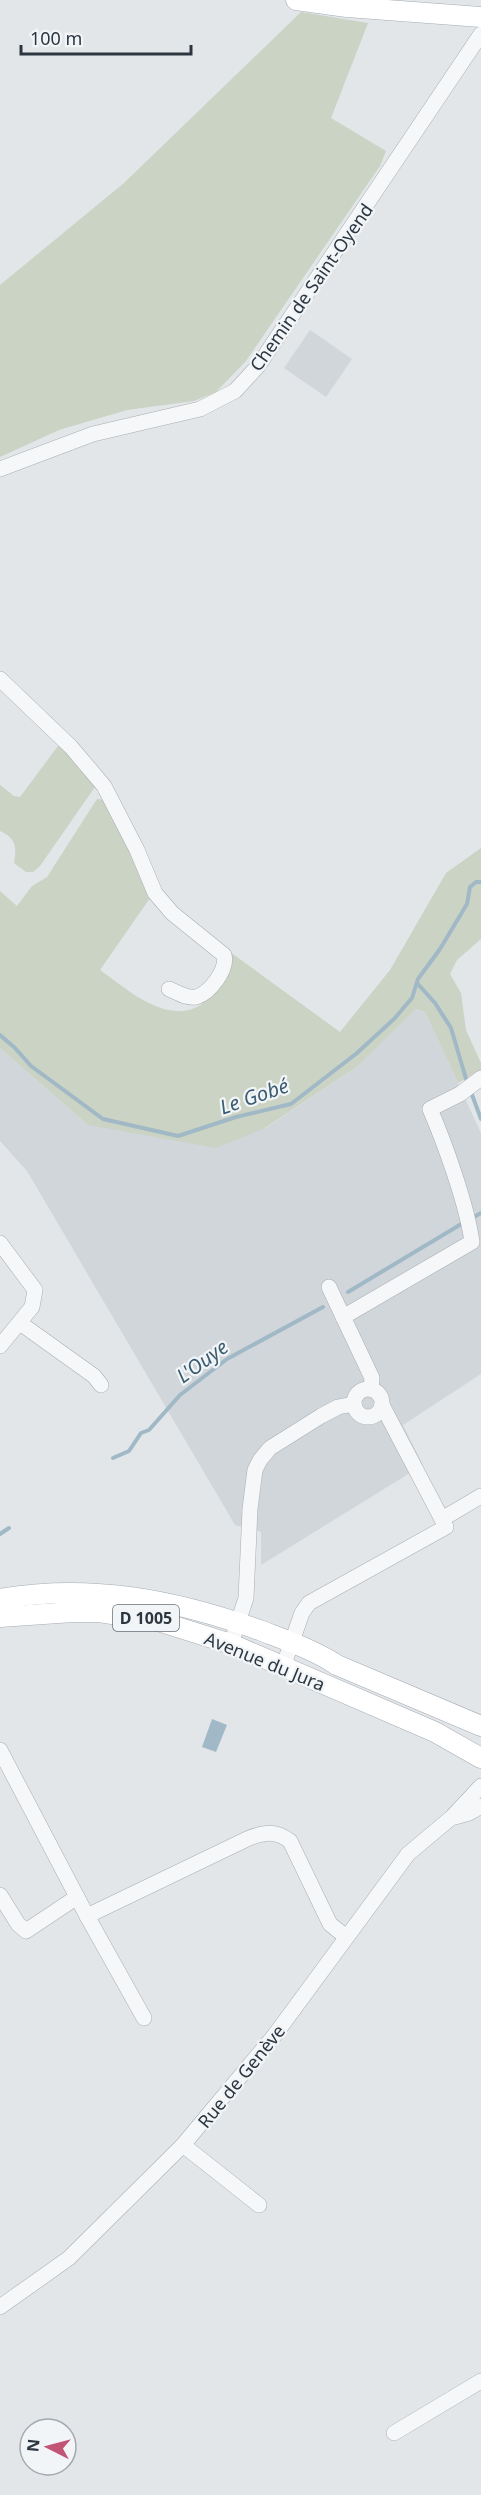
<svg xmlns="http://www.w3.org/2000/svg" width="481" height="2495" font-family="'Noto Sans',sans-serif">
<rect width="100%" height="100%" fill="#e3e6e9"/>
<g fill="#d1d6db">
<path d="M 310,330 L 352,359 L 326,397 L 284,368 Z"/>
<path d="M 416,1009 L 425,1012 L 481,1133 L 481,1374 L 403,1425 L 423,1465 L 261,1565 L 261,1532 L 235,1525 L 27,1171 L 0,1141 L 0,1048 L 88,1125 L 266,1128 L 358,1066 Z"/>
</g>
<g fill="#cad3c4">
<path d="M 301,12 L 368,23 L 331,118 L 386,151 L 380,166 L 246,361 L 216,392 L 194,401 L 127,410 L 59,430 L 0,457 L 0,285 L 124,183 Z"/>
<path d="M 61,742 L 97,784 L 40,866 L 33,872 L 26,872 L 14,863 C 17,847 16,838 0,831 L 0,785 L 14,796 L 20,797 Z"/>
<path d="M 97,799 L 107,800 L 150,898 L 100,970 C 127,989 168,1027 202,1004 L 226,949 L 340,1032 L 390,970 L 446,873 L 481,848 L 481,939 L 457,960 L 450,974 L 461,993 L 466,1030 L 481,1063 L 481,1070 L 458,1083 L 425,1012 L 416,1009 L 358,1066 L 265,1128 L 216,1148 L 88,1125 L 0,1048 L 0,891 L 17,906 L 32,886 L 47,877 Z"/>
</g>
<path fill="#a1b9c6" d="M 212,1719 L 227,1725 L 216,1752 L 202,1747 Z"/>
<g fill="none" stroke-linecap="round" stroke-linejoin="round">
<g stroke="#a1b9c6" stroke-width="4">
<path d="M 417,983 L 435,1003 L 451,1028 L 467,1082"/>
<path d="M 0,1035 L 15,1048 L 31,1066 L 103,1119 L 178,1136 L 236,1117 L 291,1104 L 357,1053 L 394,1019 L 412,998 L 418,979 L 440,949 L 467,904 L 470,887 L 476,882 L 481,882"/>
<path d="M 471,1092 L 481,1119"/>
<path d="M 472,1218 L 481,1213"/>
<path d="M 348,1292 L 463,1223"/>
<path d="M 113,1458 L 129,1451 L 141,1433 L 149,1430 L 180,1395 L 227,1359 L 323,1307"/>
<path d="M 0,1534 L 9,1528"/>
</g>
<defs>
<g id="minor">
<path d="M 0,469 L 93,434 L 200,409 L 235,391 L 258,366 L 481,34"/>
<path d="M 0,679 L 71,747 L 104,786 L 137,850 L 155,893 L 172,913 L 224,955 C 228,969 210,993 196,997 C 187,999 177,992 169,989"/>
<path d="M 0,1243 L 35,1290 L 32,1307 L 0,1346"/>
<path d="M 329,1287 L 372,1378 L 371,1389"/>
<path d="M 343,1317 L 472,1242 C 467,1205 445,1144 430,1109 L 460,1094 L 481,1078"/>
<path d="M 20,1323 L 94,1376 L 101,1385"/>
<circle cx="368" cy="1403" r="14"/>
<path d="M 442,1519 L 481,1496"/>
<path d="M 231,1644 L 246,1598 L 250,1509 L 255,1470 L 260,1460 L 270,1448 L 321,1416 L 338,1407 L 354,1404"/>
<path d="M 283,1667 L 302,1613 L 309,1603 L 446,1527 L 382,1405"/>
<path d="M 0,1750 L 87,1916 L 144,2018"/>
<path d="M 455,1817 L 469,1813 L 481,1806"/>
<path d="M 0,1895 L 18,1924 L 26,1931 L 77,1897"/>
<path d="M 87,1916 L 247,1839 C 264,1832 275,1830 290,1841 L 330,1924 L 346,1937"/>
<path d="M 183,2145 L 259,2205"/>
<path d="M 0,2307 L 69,2258 L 183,2145 L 274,2036 L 408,1854 L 452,1817 L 481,1786"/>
<path d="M 394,2433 L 481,2381"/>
</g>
<g id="major">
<path d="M 296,0 L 347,7 L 481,17"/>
<path d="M 0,1599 C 90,1583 177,1600 262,1631 C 288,1641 314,1650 337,1665 L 481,1726"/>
<path d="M 0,1617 L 73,1612 L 99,1612 L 158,1621 L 231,1644 L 435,1732 L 481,1758"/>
</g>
</defs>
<use href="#minor" stroke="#a8aeb3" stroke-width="16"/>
<use href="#major" stroke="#a3acb4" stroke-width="21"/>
<use href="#minor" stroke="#f5f7f8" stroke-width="15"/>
<use href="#major" stroke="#fff" stroke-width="20"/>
</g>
<g text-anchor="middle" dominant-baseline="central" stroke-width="4.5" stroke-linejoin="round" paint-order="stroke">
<rect fill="#f2f5f7" stroke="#676f77" stroke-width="1.5" x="113" y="1605" width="66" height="26" rx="4.5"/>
<g font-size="16" font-weight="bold" fill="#2c3640">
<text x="146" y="1618">D 1005</text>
</g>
<g font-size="18" fill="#2c3640" stroke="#f2f5f7">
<text transform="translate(311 287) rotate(-55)">Chemin de Saint-Oyend</text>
<text transform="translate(265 1661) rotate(22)">Avenue du Jura</text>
<text transform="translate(241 2076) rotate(-51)">Rue de Genève</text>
</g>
<g font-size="20" font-style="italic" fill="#3a5b70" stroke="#f2f5f7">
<text transform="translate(254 1096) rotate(-19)">Le Gobé</text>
<text transform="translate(202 1361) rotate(-36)">L'Ouye</text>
</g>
</g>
<g transform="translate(48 2447) rotate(276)"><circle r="28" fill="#f2f5f7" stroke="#a3a9ae" stroke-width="1.5"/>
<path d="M0-4.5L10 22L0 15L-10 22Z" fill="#c25476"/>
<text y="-9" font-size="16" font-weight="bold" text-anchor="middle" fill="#2c3640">N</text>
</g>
<path d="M21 45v9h170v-9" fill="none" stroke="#2c3640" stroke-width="3"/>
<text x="30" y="45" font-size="18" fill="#2c3640" stroke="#f2f5f7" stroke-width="4.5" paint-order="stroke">100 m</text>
</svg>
